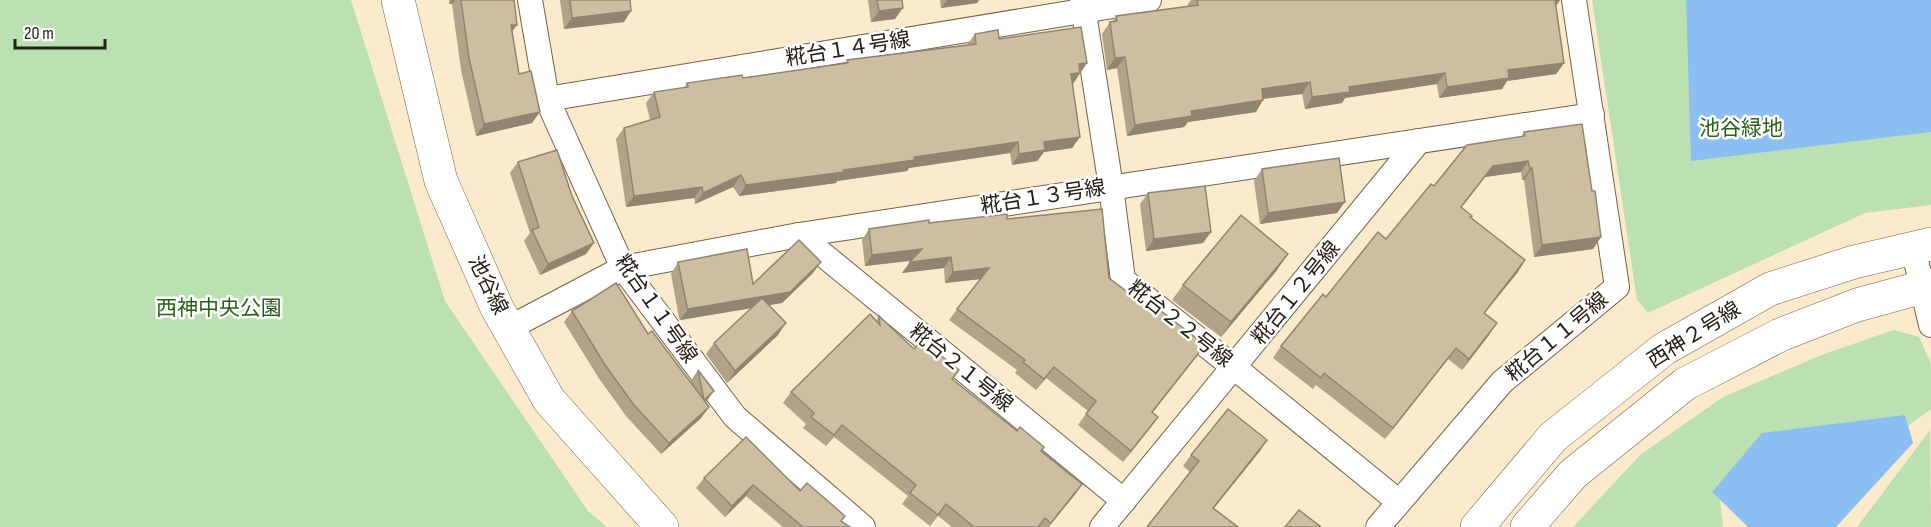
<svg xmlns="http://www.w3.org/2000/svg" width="1931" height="527" font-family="'Sofia Sans Condensed','Noto Sans JP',sans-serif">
<rect width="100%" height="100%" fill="#fbebcc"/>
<g fill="#bbe0b1">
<path d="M 0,0 L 351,0 L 445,301 L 588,511 L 607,527 L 0,527 Z"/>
<path d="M 1592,0 L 1931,0 L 1931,205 L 1865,213 L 1648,313 L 1637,300 Z"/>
<path d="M 1894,330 L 1919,337 L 1931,364 L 1931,409 L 1908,426 L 1905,415 L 1712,492 L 1720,500 L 1723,527 L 1573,527 L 1640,455 L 1723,397 L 1824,354 Z"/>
<path d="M 1930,430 L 1931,527 L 1857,527 Z"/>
</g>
<g fill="#8cbff1">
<path d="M 1686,0 L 1931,0 L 1931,132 L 1691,161 Z"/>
<path d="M 1905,415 L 1913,443 L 1836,527 L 1748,527 L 1712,492 L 1762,433 Z"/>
</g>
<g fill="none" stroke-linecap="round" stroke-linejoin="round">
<defs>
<g id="street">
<path d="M 530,0 L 547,99 L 623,268 L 735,417 L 863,527"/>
<path d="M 1082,0 L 1111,187 L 1123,280 L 1235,368 L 1399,502"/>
<path d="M 547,99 L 1149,0"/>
<path d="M 799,235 L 1124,501"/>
<path d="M 1913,248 L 1931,325"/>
<path d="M 509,328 L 623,268 L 799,235 L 1592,115"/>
<path d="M 1102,527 L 1419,141"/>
<path d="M 1378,527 L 1502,382 L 1617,287 L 1574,0"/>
</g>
<g id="secondary">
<path d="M 398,0 L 441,181 L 497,308 L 549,400 L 662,527"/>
<path d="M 1477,527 L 1553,437 L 1664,349 L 1770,289 L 1854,262 L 1931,244"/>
<path d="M 1527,527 L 1573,474 L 1685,384 L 1780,335 L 1857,305 L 1931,285"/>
</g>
</defs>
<use href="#street" stroke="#726349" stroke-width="26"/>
<use href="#secondary" stroke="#726349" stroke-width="34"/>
<use href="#street" stroke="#fff" stroke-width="24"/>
<use href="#secondary" stroke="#fff" stroke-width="33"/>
</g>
<g fill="#b1a38a">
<path d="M 449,0 L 514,0 L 512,32 L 519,74 L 532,123 L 476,136 L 461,70 L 452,4 L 449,4 Z"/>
<path d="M 560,0 L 630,0 L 624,22 L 564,29 Z"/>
<path d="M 868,0 L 902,0 L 895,19 L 871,22 Z"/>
<path d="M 940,0 L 979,0 L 977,3 L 941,8 Z"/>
<path d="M 1191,0 L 1560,0 L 1556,6 L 1564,63 L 1556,74 L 1507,81 L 1502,89 L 1439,98 L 1437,84 L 1345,98 L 1342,103 L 1305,109 L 1302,94 L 1263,99 L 1256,112 L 1188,122 L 1184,127 L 1127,136 L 1117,68 L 1107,70 L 1102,34 L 1110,22 L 1112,22 L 1116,16 L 1188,6 L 1188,4 Z"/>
<path d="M 975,34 L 999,39 L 1087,63 L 1072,84 L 1080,137 L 1072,148 L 1044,152 L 1037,161 L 1012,165 L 1010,153 L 909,168 L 907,171 L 837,181 L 836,183 L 739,196 L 733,187 L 695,204 L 694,198 L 626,207 L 616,139 L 624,128 L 650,120 L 646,103 L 654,92 L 684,88 L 687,83 L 743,78 L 846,63 L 847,60 L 967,45 Z"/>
<path d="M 1524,132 L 1592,191 L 1601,237 L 1593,249 L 1534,257 L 1524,180 L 1522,180 L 1521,172 L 1485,177 L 1461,207 L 1518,272 L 1484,313 L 1489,335 L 1462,370 L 1448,359 L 1385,439 L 1316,385 L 1313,389 L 1273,358 L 1281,346 L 1326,297 L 1386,239 L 1434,186 L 1521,137 Z"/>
<path d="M 518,162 L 586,254 L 540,275 L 524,241 L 530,233 L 510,173 Z"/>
<path d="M 1262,169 L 1337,213 L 1260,224 L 1254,181 Z"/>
<path d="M 1148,193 L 1203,243 L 1146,251 L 1140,204 Z"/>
<path d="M 1007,219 L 1109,278 L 1197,356 L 1152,413 L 1150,428 L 1123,462 L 1078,425 L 1088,411 L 1046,378 L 1036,390 L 1015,373 L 1017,370 L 949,320 L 980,279 L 945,283 L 944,268 L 902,273 L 911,261 L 865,266 L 862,240 L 869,229 L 929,223 Z"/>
<path d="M 678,262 L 753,284 L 813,273 L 782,303 L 769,305 L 778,335 L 727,383 L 706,354 L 714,343 L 752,308 L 680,320 L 679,318 L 671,274 Z"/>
<path d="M 1277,270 L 1221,337 L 1172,300 L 1183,285 Z"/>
<path d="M 572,311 L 648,334 L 690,382 L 698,370 L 706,402 L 709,407 L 701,418 L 661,454 L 626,416 L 598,377 L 564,322 Z"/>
<path d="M 879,316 L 914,349 L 959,370 L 952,379 L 1082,484 L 1049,527 L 952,527 L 938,516 L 930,526 L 902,504 L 908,496 L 834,437 L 826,446 L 803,428 L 806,424 L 783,403 L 791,392 L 876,321 Z"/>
<path d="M 1260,451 L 1214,508 L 1147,527 L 1190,472 L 1183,466 L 1191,455 Z"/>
<path d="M 704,478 L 800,491 L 850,527 L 783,527 L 746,496 L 725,517 L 696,488 Z"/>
</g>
<g fill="#908571">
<path d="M 452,0 L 455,0 L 452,4 L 449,4 Z"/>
<path d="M 947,0 L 979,0 L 977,3 L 941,8 Z"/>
<path d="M 1553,0 L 1560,0 L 1555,7 Z"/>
<path d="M 903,8 L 895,19 L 871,22 L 879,11 Z"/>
<path d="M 631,11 L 624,22 L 564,29 L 572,18 Z"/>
<path d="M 511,25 L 517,25 L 509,36 Z"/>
<path d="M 1125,57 L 1117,68 L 1107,70 L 1115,58 Z"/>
<path d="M 1087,63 L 1073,84 L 1063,85 L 1079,64 Z"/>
<path d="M 1564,63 L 1556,74 L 1507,81 L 1502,89 L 1439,98 L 1447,87 L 1508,70 Z"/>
<path d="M 1445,73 L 1437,84 L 1345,98 L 1342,103 L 1305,109 L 1312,97 L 1349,87 Z"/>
<path d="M 1310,82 L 1302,94 L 1254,100 L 1262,89 Z"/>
<path d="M 1263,100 L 1256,112 L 1188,122 L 1184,127 L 1127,136 L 1135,125 L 1191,111 Z"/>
<path d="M 540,112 L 532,123 L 476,136 L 484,124 Z"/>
<path d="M 1080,137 L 1072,148 L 1044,152 L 1037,161 L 1012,165 L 1019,154 L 1044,142 Z"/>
<path d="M 1018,142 L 1010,153 L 909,168 L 907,171 L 837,181 L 836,183 L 739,196 L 746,185 L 843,170 L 914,157 Z"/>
<path d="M 1528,161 L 1521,172 L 1485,177 L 1453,218 L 1493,166 Z"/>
<path d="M 1532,168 L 1524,180 L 1522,180 L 1530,169 Z"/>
<path d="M 741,175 L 733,187 L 695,204 L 703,193 Z"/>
<path d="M 702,187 L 694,198 L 626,207 L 634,196 Z"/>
<path d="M 1345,202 L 1337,213 L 1260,224 L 1268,213 Z"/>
<path d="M 1211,232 L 1203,243 L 1146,251 L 1154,239 Z"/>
<path d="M 1601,237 L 1593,249 L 1534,257 L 1542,245 Z"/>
<path d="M 594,243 L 586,254 L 540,275 L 548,264 Z"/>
<path d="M 922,249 L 914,260 L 865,266 L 872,255 Z"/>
<path d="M 1288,254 L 1277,270 L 1221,337 L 1231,322 Z"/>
<path d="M 951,257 L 944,268 L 902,273 L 910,262 Z"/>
<path d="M 1525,260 L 1518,272 L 1476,324 L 1484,313 Z"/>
<path d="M 821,262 L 813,273 L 782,303 L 680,320 L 688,309 Z"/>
<path d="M 989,268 L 981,279 L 945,283 L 953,272 Z"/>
<path d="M 786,323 L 778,335 L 727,383 L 735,371 Z"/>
<path d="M 1497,323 L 1489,335 L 1462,370 L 1469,359 Z"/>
<path d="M 1205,345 L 1197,356 L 1144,423 L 1152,412 Z"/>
<path d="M 1456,348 L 1448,359 L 1385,439 L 1393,428 Z"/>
<path d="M 1054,367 L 1046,378 L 1036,390 L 1044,379 Z"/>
<path d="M 714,391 L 706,402 L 704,400 Z"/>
<path d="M 709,407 L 701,418 L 661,454 L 669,443 Z"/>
<path d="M 1158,417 L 1150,428 L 1123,462 L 1131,451 Z"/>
<path d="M 1267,440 L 1260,451 L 1205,519 L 1213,508 Z"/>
<path d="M 1082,484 L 1074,496 L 1048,527 Z"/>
<path d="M 753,485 L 746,496 L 725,517 L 732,506 Z"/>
</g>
<g fill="#cebea1" stroke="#908571" stroke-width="1.5">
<path d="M 461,0 L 514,0 L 517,25 L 511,25 L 519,74 L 531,71 L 540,112 L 484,124 L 469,58 Z"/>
<path d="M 570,0 L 630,0 L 631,11 L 572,18 Z"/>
<path d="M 877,0 L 902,0 L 903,8 L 879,11 Z"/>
<path d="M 1197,0 L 1555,0 L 1564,63 L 1508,70 L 1509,78 L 1447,87 L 1445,73 L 1349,87 L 1350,92 L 1312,97 L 1310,82 L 1262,89 L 1263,100 L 1191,111 L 1192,116 L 1135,125 L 1125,57 L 1115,58 L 1110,22 L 1117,21 L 1116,16 L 1198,5 Z"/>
<path d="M 1081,27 L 1087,63 L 1079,64 L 1080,73 L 1071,74 L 1080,137 L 1044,142 L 1045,150 L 1019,154 L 1018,142 L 914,157 L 915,160 L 843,170 L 844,172 L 746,185 L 741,175 L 703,193 L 702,187 L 634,196 L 624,128 L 660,117 L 654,92 L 688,87 L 687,83 L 742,75 L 743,78 L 848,63 L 847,60 L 976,44 L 975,34 L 998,30 L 999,39 Z"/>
<path d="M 1582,124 L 1592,191 L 1595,191 L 1601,237 L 1542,245 L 1532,168 L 1530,169 L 1528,161 L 1493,166 L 1461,207 L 1472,216 L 1470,217 L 1525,260 L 1484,313 L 1497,323 L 1469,359 L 1456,348 L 1393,428 L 1324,373 L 1321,378 L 1281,346 L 1323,294 L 1326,297 L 1378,232 L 1386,239 L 1431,184 L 1434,186 L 1467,145 L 1525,136 L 1524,132 Z"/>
<path d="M 557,150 L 572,196 L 594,243 L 548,264 L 532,230 L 539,227 L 518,162 Z"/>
<path d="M 1339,158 L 1345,202 L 1268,213 L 1262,169 Z"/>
<path d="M 1205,186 L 1211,232 L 1154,239 L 1148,193 Z"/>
<path d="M 1102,209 L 1109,278 L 1158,315 L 1161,311 L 1205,345 L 1152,412 L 1158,417 L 1131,451 L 1086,414 L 1096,401 L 1054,367 L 1044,379 L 1023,362 L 1025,360 L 957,309 L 989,268 L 953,272 L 951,257 L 910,262 L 922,249 L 872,255 L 869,229 L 929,220 L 929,223 L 1007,214 L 1007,219 Z"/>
<path d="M 1241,215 L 1288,254 L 1231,322 L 1183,285 Z"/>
<path d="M 799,240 L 821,262 L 790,292 L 688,309 L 687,307 L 678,262 L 747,249 L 753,284 Z"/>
<path d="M 616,283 L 648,334 L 652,331 L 704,400 L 698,370 L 714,391 L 704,400 L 709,407 L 669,443 L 634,405 L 605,365 L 572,311 Z"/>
<path d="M 762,298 L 786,323 L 735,371 L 714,343 Z"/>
<path d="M 870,314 L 880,325 L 879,316 L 914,349 L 921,340 L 959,370 L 952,379 L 1017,431 L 1020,427 L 1044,447 L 1041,451 L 1082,484 L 1051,523 L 1045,518 L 1038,527 L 974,527 L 946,504 L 938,515 L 910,493 L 916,485 L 842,425 L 834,435 L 811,417 L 814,413 L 791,392 Z"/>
<path d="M 1228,409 L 1267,440 L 1213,508 L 1238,527 L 1147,527 L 1199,461 L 1191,455 Z"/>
<path d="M 746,437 L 800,491 L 807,483 L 845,516 L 841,521 L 850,527 L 803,527 L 753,485 L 732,506 L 704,478 Z"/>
<path d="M 1299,510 L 1321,527 L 1285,527 Z"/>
</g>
<g text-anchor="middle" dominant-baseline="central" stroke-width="5" stroke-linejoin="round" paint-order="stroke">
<g font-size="21" fill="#262015" stroke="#fff">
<text transform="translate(848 49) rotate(-9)">糀台１４号線</text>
<text transform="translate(1043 197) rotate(-9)">糀台１３号線</text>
<text transform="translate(488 285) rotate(64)">池谷線</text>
<text transform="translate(1296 293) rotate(-51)">糀台１２号線</text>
<text transform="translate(656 309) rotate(55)">糀台１１号線</text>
<text transform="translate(1180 324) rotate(38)">糀台２２号線</text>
<text transform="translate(1694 335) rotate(-32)">西神２号線</text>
<text transform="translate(1557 337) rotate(-40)">糀台１１号線</text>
<text transform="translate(961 368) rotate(39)">糀台２１号線</text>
</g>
<g font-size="21" fill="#2a6118" stroke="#fff">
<text x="1741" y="128">池谷緑地</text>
<text x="219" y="308">西神中央公園</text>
</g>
</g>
<path d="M15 39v9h90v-9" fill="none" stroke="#262015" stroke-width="3"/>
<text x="24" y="39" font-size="18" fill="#262015" stroke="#ffffff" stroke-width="4.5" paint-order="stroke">20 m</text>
</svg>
